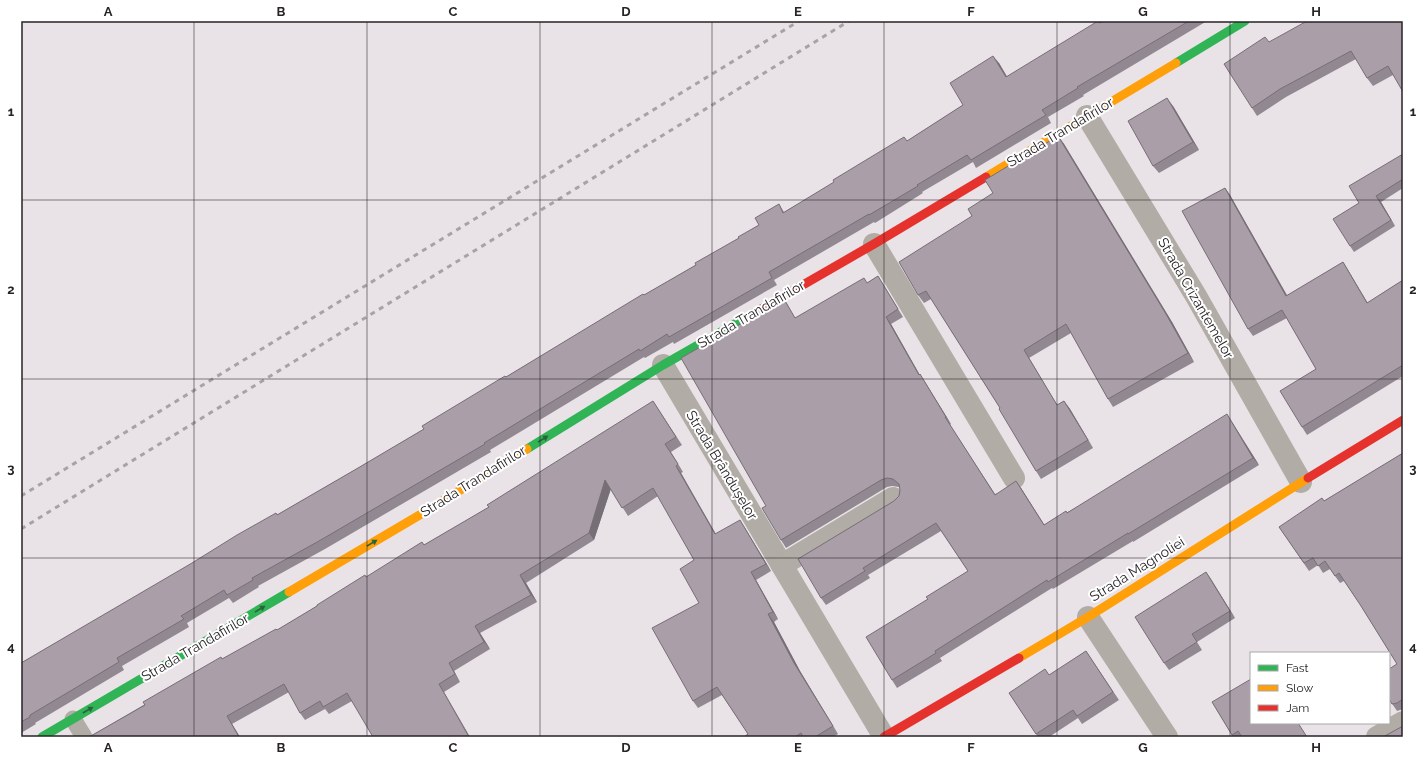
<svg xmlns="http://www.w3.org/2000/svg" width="1424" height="758" font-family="Raleway,sans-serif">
<rect width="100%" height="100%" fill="#e9e3e8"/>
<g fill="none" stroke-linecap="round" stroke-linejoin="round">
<path stroke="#b1aca5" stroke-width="17" d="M 73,719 L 84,737"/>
<g stroke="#b1aca5" stroke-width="22">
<path d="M 1087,116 L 1196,296 L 1301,482"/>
<path d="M 874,244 L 1014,478"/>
<path d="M 663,365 L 884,737"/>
<path d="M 782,565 L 893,498"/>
<path d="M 1088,617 L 1167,737"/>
<path d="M 1377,737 L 1403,722"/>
</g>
<g stroke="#30b455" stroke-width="9">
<path d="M 1176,63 L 1245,21"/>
<path d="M 527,449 L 663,365 L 756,312"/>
<path d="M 42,737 L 289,592"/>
</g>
<g stroke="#ff9f0a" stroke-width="9">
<path d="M 986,177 L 1176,63"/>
<path d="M 289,592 L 428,510 L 527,449"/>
<path d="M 1019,658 L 1088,617 L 1308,478"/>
</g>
<g stroke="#e5322d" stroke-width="9">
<path d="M 756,312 L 874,244 L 986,177"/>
<path d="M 1308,478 L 1403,420"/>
<path d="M 884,737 L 1019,658"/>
</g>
<g stroke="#a8a3a3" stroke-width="3" stroke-dasharray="5 5" stroke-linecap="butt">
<path d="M 21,496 L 799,21"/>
<path d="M 21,529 L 849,21"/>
</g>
</g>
<g fill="#928891">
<path d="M 1104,21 L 1207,21 L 1083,95 L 1084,96 L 1048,117 L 1051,123 L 976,168 L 973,162 L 922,192 L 923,193 L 875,223 L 874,222 L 774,280 L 777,285 L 674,344 L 673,342 L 645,358 L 644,357 L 490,450 L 491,452 L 325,549 L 258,586 L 259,587 L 233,603 L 229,598 L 187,623 L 189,627 L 122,666 L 124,670 L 35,723 L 36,724 L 21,733 L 21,663 L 358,468 L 424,429 L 506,377 L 644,295 L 696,265 L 739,238 L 759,225 L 779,204 L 784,212 L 907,141 L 963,105 L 999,63 L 1007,77 Z"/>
<path d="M 1403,21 L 1393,75 L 1373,86 L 1367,78 L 1356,59 L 1286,97 L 1257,116 L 1252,108 L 1269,42 Z"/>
<path d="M 1173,106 L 1199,150 L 1159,173 L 1153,166 Z"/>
<path d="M 1058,136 L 1064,144 L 1172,322 L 1194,362 L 1113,407 L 1108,399 L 1071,333 L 1029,358 L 1057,405 L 1064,401 L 1070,409 L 1093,448 L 1041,479 L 1036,471 L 1000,408 L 931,299 L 924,303 L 918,295 L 993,193 Z"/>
<path d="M 1403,154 L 1403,188 L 1381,202 L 1395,226 L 1354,252 L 1350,246 L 1359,203 Z"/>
<path d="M 1225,188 L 1230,195 L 1287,296 L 1343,262 L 1348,270 L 1367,303 L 1403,280 L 1403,376 L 1307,435 L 1302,427 L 1316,369 L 1287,318 L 1253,336 L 1248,329 Z"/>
<path d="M 878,276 L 883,284 L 903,317 L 891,324 L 920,375 L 925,382 L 951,424 L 950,425 L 995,494 L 1021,488 L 1044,525 L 1232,422 L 1259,465 L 1133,542 L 1133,541 L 1053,589 L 1052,588 L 940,658 L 942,661 L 897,688 L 892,680 L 928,599 L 968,571 L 941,531 L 868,575 L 870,578 L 826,605 L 821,598 L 894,501 L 899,496 L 900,490 L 900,488 L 899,487 L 892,486 L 887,487 L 786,548 L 781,540 L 766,506 L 784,299 L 795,318 L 867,283 Z"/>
<path d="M 653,401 L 682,445 L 671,452 L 683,472 L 681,473 L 716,534 L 745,528 L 771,571 L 756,580 L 778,619 L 774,622 L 800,671 L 838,734 L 833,737 L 744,737 L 748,734 L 722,695 L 698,708 L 693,701 L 699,603 L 694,560 L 658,496 L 628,516 L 611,489 L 594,540 L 526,583 L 537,602 L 480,633 L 490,649 L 454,671 L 460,682 L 444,692 L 352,701 L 329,714 L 325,709 L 305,720 L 300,713 L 289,692 L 232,724 L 240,737 L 89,737 L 222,659 L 277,630 L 366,577 L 424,545 L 489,507 Z"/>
<path d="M 1403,453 L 1403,709 L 1397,711 L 1389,699 L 1397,664 L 1361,606 L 1344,581 L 1340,583 L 1330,569 L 1323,573 L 1318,565 L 1309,571 L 1279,527 L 1324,501 Z"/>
<path d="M 1206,572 L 1235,618 L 1197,642 L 1202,650 L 1169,670 L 1164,663 Z"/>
<path d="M 1086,651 L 1119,700 L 1082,724 L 1078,718 L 1049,737 L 1038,737 L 1009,693 L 1050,675 Z"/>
<path d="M 1212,702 L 1308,737 L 1233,737 Z"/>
</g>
<g fill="#776f76">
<path d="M 993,56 L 999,63 L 1012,85 L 1006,77 Z"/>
<path d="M 1167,98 L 1173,106 L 1199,150 L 1193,142 Z"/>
<path d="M 1058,136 L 1064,144 L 1172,322 L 1194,362 L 1188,353 Z"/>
<path d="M 1225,188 L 1230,195 L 1292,304 L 1286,296 Z"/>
<path d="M 1376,196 L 1381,202 L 1395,226 L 1391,220 Z"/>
<path d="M 1343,262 L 1348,270 L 1372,310 L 1367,303 Z"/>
<path d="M 886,317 L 891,324 L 924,383 L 919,375 Z"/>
<path d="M 1024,350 L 1029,358 L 1062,413 L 1057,405 Z"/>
<path d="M 920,374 L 925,382 L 951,424 L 946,417 Z"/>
<path d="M 1064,401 L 1070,409 L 1093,448 L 1088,440 Z"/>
<path d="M 1227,414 L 1232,422 L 1259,465 L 1253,458 Z"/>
<path d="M 676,466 L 681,473 L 720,542 L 715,534 Z"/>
<path d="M 605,480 L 611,488 L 594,540 L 589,533 Z"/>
<path d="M 1016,481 L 1021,488 L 1049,532 L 1044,525 Z"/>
<path d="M 740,520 L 745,528 L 771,571 L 766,564 Z"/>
<path d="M 751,572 L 756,580 L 778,619 L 773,612 Z"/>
<path d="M 1206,572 L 1211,579 L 1235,618 L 1230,611 Z"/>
<path d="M 520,575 L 526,583 L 537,602 L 531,595 Z"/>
<path d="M 768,614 L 774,622 L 800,671 L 838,734 L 794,663 Z"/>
<path d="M 475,626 L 480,633 L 490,649 L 484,642 Z"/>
<path d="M 449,663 L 454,671 L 460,682 L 455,674 Z"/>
<path d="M 439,684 L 444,692 L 470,737 L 469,737 Z"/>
<path d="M 227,716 L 232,724 L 240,737 L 239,737 Z"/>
</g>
<g fill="#aa9ea9" stroke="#776f76">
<path d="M 1098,21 L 1099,23 L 1104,21 L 1189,21 L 1077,87 L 1078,88 L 1042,110 L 1046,115 L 971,160 L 967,155 L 917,185 L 918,186 L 869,215 L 869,214 L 769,272 L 772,278 L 669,337 L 667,334 L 640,351 L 639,349 L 484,443 L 485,444 L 319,541 L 252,578 L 253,580 L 227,595 L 224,590 L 181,616 L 184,619 L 117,658 L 119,662 L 30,715 L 30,717 L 21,722 L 21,663 L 192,563 L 237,535 L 276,513 L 277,515 L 358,468 L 424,429 L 422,426 L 505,376 L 506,377 L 643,294 L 644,295 L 696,265 L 695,263 L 739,238 L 738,237 L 759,225 L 755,218 L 779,204 L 783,213 L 834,182 L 833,180 L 904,137 L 907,141 L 963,105 L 950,83 L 993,56 L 1006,77 Z"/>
<path d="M 1307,21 L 1403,21 L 1403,92 L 1388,66 L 1367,78 L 1351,51 L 1280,89 L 1252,108 L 1224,64 L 1265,37 L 1269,42 Z"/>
<path d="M 1167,98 L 1193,142 L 1153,166 L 1128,121 Z"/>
<path d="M 1058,136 L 1166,314 L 1188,353 L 1108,399 L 1066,324 L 1024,350 L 1057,405 L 1064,401 L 1088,440 L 1036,471 L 999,409 L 1000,408 L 926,291 L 918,295 L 899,262 L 972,216 L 968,209 L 993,193 L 985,180 Z"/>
<path d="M 1403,154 L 1403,179 L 1376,196 L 1391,220 L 1350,246 L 1333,219 L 1359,203 L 1349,186 Z"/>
<path d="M 1225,188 L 1286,296 L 1343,262 L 1367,303 L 1403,280 L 1403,365 L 1302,427 L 1280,391 L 1316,369 L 1282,310 L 1248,329 L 1182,211 Z"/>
<path d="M 878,276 L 898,309 L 886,317 L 919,375 L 920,374 L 946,417 L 945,417 L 995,495 L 1016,481 L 1044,525 L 1066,511 L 1067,513 L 1227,414 L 1253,458 L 1128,534 L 1128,533 L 1048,582 L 1047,580 L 935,651 L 936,653 L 892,680 L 866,637 L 928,599 L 926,597 L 968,571 L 936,523 L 863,568 L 865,571 L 821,598 L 798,559 L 894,501 L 899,496 L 900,490 L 899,484 L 893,479 L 887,478 L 881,480 L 781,540 L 762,508 L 766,506 L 681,358 L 784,299 L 795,318 L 864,278 L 867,283 Z"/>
<path d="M 653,401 L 676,437 L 665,444 L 678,464 L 676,466 L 715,534 L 740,520 L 766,564 L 751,572 L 773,612 L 768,614 L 794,663 L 833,726 L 815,737 L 803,737 L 801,733 L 795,737 L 744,737 L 748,734 L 717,687 L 693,701 L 652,628 L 699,603 L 680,569 L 694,560 L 653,488 L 622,508 L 605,480 L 589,533 L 520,575 L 531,595 L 475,626 L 484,642 L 449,663 L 455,674 L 439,684 L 469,737 L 373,737 L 347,693 L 323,707 L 320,701 L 300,713 L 284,684 L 227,716 L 239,737 L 89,737 L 145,705 L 143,702 L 221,657 L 222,659 L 276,629 L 277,630 L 317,606 L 317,605 L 365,575 L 366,577 L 422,542 L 424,545 L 489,507 L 487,505 Z"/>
<path d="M 1403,453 L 1403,699 L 1397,703 L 1392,704 L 1389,699 L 1389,669 L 1397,664 L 1361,606 L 1339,573 L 1335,576 L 1325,561 L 1318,566 L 1313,558 L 1304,563 L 1279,527 L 1322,498 L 1324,501 Z"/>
<path d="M 1206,572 L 1230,611 L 1192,634 L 1197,642 L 1164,663 L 1135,617 Z"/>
<path d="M 1086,651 L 1113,692 L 1077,716 L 1073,710 L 1036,734 L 1009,693 L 1045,669 L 1049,675 Z"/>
<path d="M 1251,679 L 1251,723 L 1298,723 L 1307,737 L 1242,737 L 1238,731 L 1232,735 L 1212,702 Z"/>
<path d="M 1403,726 L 1403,737 L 1383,737 Z"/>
</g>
<defs><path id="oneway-solid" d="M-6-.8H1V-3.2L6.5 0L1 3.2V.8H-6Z"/></defs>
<g fill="#2b643c">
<use href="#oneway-solid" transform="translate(543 439) rotate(-32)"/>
<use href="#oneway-solid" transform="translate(372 543) rotate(-31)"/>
<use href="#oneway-solid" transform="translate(260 609) rotate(-31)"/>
<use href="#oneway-solid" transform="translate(88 710) rotate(-30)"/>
</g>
<path fill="none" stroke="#272327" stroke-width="1" stroke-opacity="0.55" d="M 194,21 L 194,737M 367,21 L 367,737M 540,21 L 540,737M 712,21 L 712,737M 884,21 L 884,737M 1057,21 L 1057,737M 1230,21 L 1230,737M 21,200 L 1403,200M 21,379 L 1403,379M 21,558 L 1403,558"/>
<g text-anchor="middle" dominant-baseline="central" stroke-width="4" stroke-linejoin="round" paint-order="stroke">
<g font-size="14" fill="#272327" stroke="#fff">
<text transform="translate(1060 132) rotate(-31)">Strada Trandafirilor</text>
<text transform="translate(1196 298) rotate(60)">Strada Crizantemelor</text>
<text transform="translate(751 314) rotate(-30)">Strada Trandafirilor</text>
<text transform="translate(722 465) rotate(59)">Strada Brândușelor</text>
<text transform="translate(473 481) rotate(-32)">Strada Trandafirilor</text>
<text transform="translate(1137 569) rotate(-32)">Strada Magnoliei</text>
<text transform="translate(195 647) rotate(-30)">Strada Trandafirilor</text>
</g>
</g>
<rect width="1424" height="758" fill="none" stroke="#ffffff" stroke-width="44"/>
<rect x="1250" y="652" width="140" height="72" fill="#ffffff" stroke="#a9a7a9"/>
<rect x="1258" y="665" width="20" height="6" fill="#30b455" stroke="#a9a7a9"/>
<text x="1286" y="672" font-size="12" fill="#272327">Fast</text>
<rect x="1258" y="685" width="20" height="6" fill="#ff9f0a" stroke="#a9a7a9"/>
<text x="1286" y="692" font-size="12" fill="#272327">Slow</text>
<rect x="1258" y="705" width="20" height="6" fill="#e5322d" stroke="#a9a7a9"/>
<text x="1286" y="712" font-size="12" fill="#272327">Jam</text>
<rect x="22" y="22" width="1380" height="714" fill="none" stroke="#272327" stroke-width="1.5"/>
<g font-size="13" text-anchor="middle" font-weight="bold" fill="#272327">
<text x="108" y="16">A</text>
<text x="281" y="16">B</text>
<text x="453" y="16">C</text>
<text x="626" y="16">D</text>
<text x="798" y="16">E</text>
<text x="971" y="16">F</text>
<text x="1143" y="16">G</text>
<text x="1316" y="16">H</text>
<text x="11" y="116">1</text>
<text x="1413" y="116">1</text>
<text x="11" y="294">2</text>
<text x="1413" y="294">2</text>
<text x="11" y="473">3</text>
<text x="1413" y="473">3</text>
<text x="11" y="651">4</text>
<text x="1413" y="651">4</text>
<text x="108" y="752">A</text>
<text x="281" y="752">B</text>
<text x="453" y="752">C</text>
<text x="626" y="752">D</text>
<text x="798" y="752">E</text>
<text x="971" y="752">F</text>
<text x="1143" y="752">G</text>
<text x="1316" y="752">H</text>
</g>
</svg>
